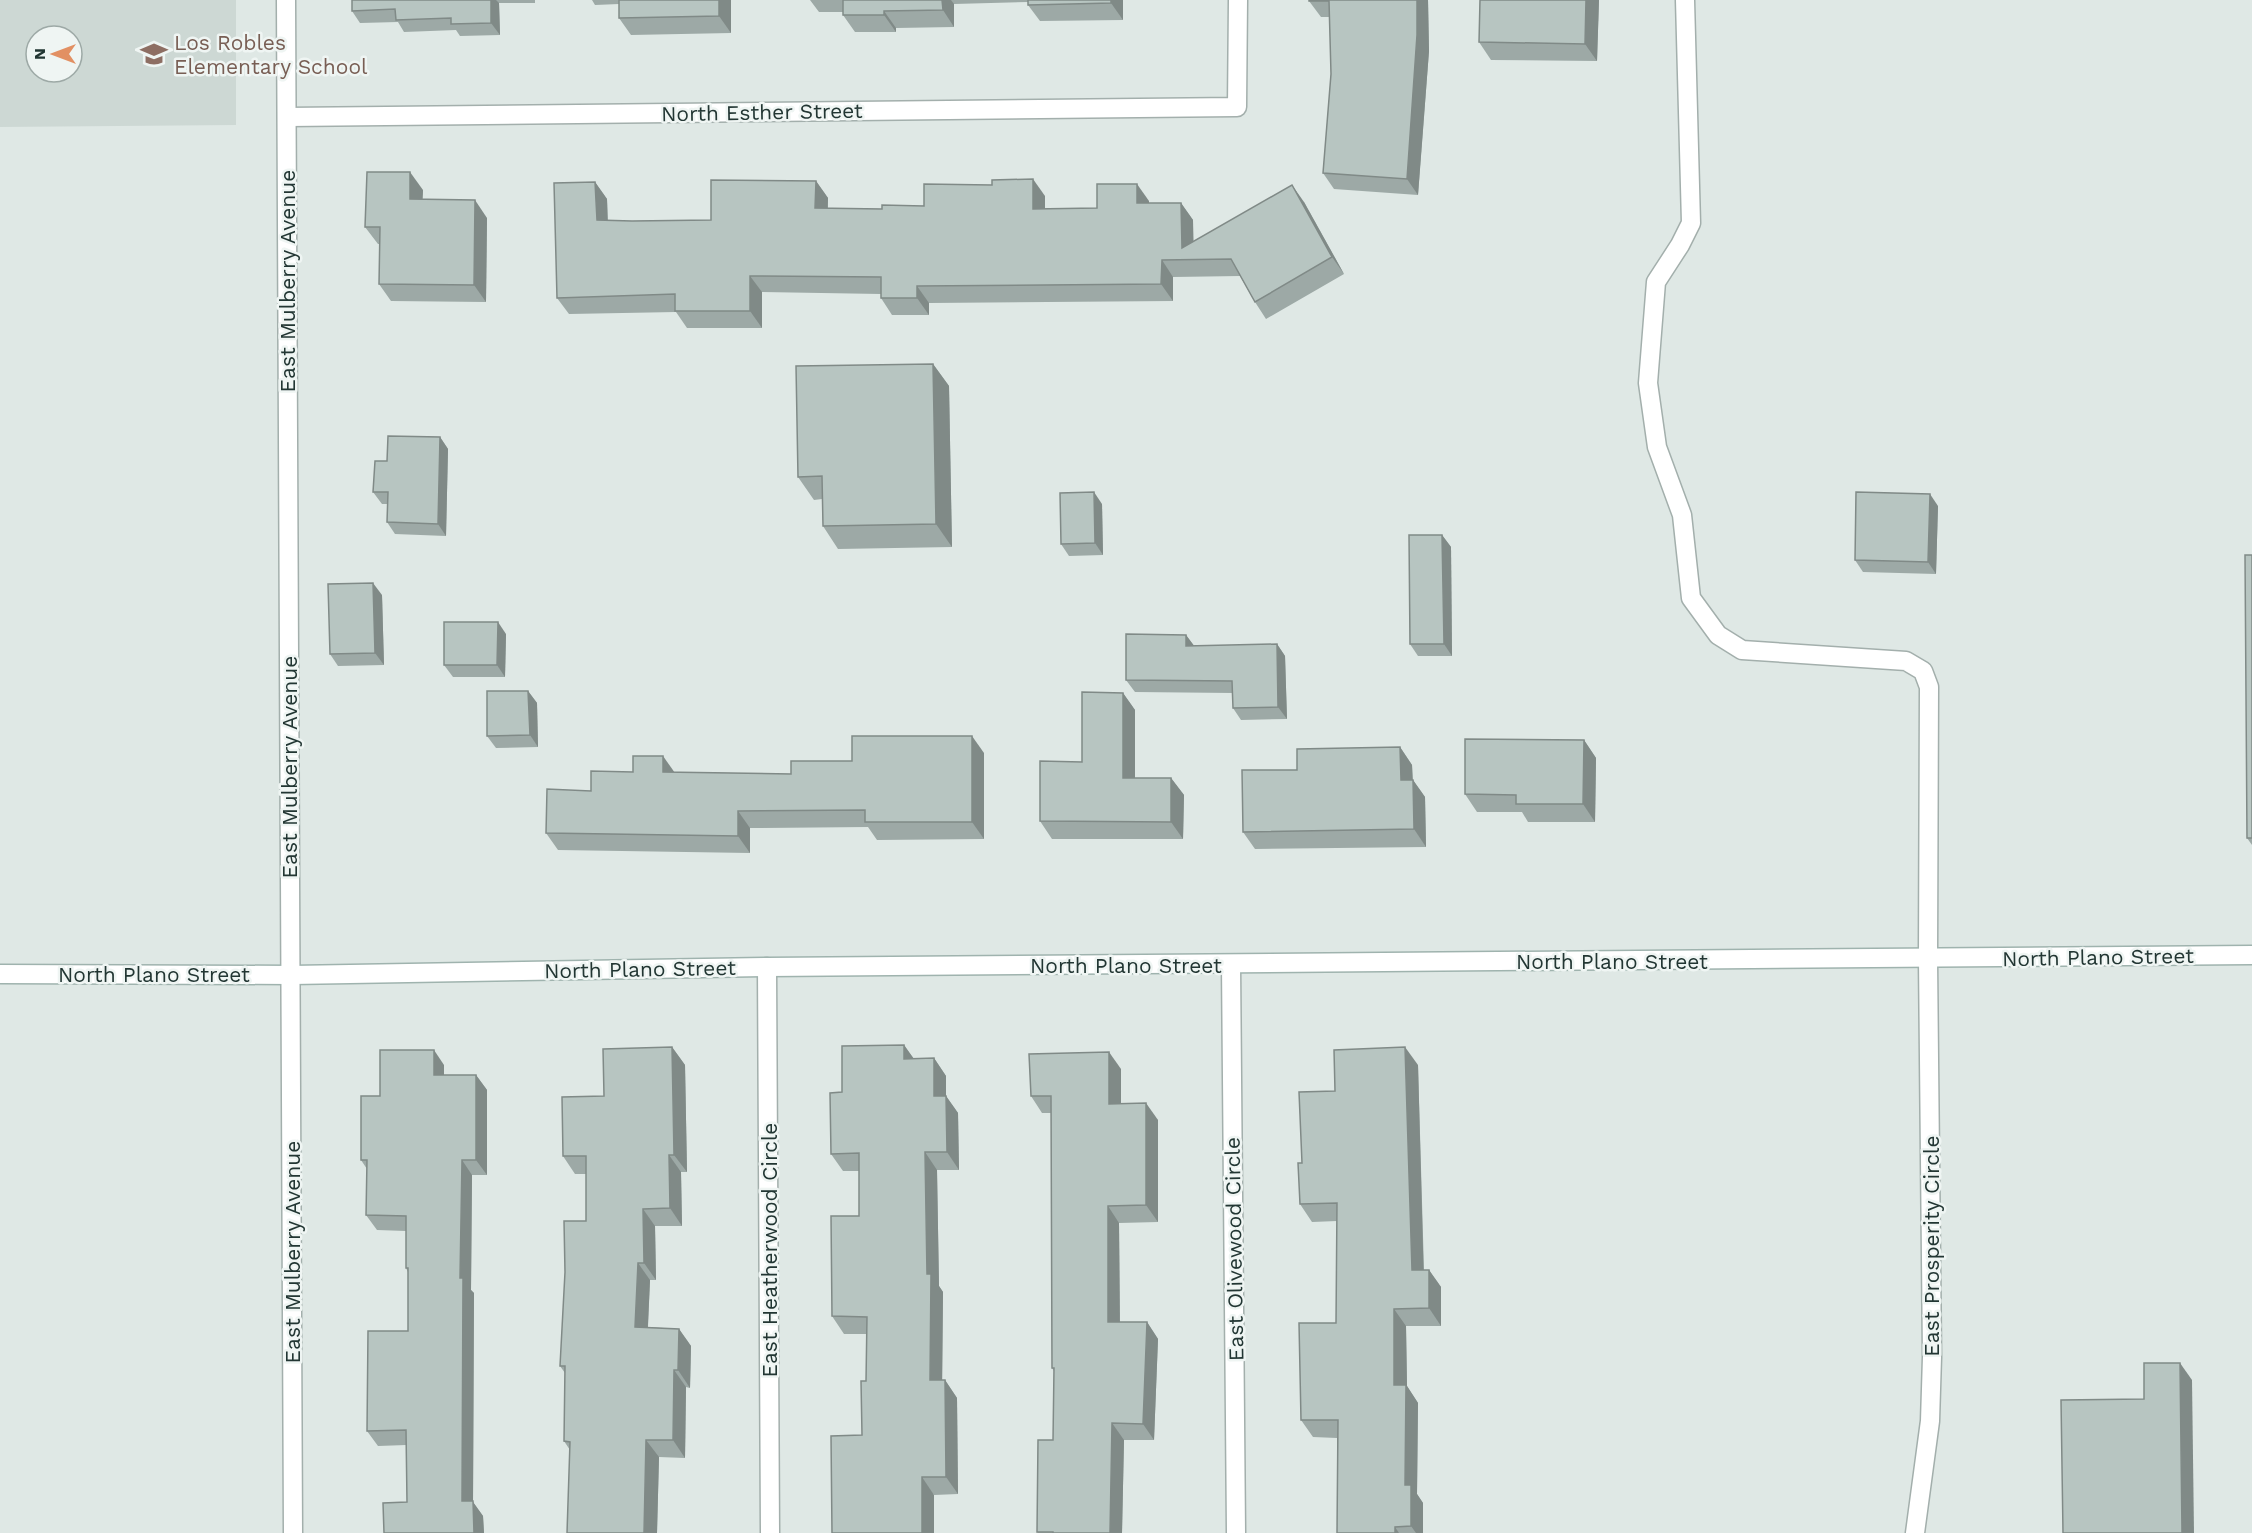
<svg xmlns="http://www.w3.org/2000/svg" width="2252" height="1533" font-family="'Work Sans',sans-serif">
<rect width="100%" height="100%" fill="#dfe8e5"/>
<path fill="#cdd8d4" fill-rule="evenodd" d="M 0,0 L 236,0 L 236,125 L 0,127 ZM 36,36 L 72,36 L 72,72 L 36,72 Z"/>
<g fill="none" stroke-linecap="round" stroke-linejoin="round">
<defs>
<path id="lane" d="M 1685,0 L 1691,223 L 1680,245 L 1656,282 L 1648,383 L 1657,447 L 1682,515 L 1691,598 L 1718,635 L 1742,650 L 1906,661 L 1923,671 L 1929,687 L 1928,959"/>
<g id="street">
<path d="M 286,0 L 293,1533"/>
<path d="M 287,117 L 1237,107 L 1238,0"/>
<path d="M 1231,964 L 1236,1533"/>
<path d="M 767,967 L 770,1533"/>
<path d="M 1915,1533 L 1930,1421 L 1932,1357 L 1928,959"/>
</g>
<path id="secondary" d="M 0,974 L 292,975 L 767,967 L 2252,955"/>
</defs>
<use href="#lane" stroke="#a3afac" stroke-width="21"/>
<use href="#street" stroke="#a3afac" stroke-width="21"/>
<use href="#secondary" stroke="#9fb3ae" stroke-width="21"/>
<use href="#lane" stroke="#fff" stroke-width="18"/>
<use href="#street" stroke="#fff" stroke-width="18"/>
<use href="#secondary" stroke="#fff" stroke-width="18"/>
</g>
<g fill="#9da9a6">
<path d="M 352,0 L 535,0 L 535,3 L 499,3 L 500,35 L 460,36 L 456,30 L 404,32 L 398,22 L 360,23 L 352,11 Z"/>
<path d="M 592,0 L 731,0 L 731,33 L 631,35 L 619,18 L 619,4 L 595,5 Z"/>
<path d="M 810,0 L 1123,0 L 1123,20 L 1040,21 L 1028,5 L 1028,2 L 954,4 L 954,27 L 896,28 L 896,32 L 855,32 L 843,15 L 843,12 L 819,12 Z"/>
<path d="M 1428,0 L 1429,51 L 1418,195 L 1334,189 L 1323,173 L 1331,74 L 1330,17 L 1321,17 L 1309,1 Z"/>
<path d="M 1480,0 L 1599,0 L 1597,61 L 1491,60 L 1479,42 Z"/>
<path d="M 816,181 L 828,198 L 828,208 L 882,209 L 1045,196 L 1045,209 L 1097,208 L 1149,201 L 1149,203 L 1181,203 L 1193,220 L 1193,242 L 1304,202 L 1344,274 L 1266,319 L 1255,302 L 1240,276 L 1173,277 L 1173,301 L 929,303 L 929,315 L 892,315 L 881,298 L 881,294 L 762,292 L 762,328 L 687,328 L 676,312 L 569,314 L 557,298 L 595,182 L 607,199 L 608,221 L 632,221 L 711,220 Z"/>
<path d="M 423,190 L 422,199 L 487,218 L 486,302 L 391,301 L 379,284 L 380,244 L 378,244 L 365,227 Z"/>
<path d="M 933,364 L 949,386 L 952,547 L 838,549 L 823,526 L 822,499 L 814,500 L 798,477 Z"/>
<path d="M 440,437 L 448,449 L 446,536 L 395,534 L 387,522 L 387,504 L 382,504 L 373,492 L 387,461 Z"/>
<path d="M 1102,504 L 1103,555 L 1069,556 L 1061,544 Z"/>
<path d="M 1938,506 L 1936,574 L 1863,572 L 1855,560 Z"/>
<path d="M 1442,535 L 1451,547 L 1452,656 L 1418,656 L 1410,644 Z"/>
<path d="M 2252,555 L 2252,845 L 2247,838 Z"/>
<path d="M 382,595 L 384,665 L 338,666 L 330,654 Z"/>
<path d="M 506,634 L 505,677 L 453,677 L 444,665 Z"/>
<path d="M 1186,635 L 1194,646 L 1277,644 L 1285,656 L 1287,719 L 1241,720 L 1233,708 L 1233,693 L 1135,692 L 1126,680 Z"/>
<path d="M 528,691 L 537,703 L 538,747 L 496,748 L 487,736 Z"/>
<path d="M 1123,693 L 1135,710 L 1135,778 L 1171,778 L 1184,795 L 1183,839 L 1052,839 L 1040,821 L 1082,762 Z"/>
<path d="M 1584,740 L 1596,758 L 1595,822 L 1528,822 L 1522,812 L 1477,812 L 1465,794 Z"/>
<path d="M 1400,747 L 1412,765 L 1413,780 L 1425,797 L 1426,847 L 1255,849 L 1243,832 L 1297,770 Z"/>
<path d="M 984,753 L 984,839 L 877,840 L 868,827 L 750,828 L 750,853 L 558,850 L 546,833 L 675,772 L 791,774 L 852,761 Z"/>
<path d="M 904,1045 L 914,1059 L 934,1058 L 946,1076 L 946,1096 L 958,1113 L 959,1170 L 937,1170 L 939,1286 L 943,1292 L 942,1380 L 945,1380 L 957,1398 L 958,1494 L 934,1495 L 862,1435 L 866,1381 L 867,1334 L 844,1334 L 832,1316 L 859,1216 L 859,1171 L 843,1171 L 831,1154 L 842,1092 Z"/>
<path d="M 672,1047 L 685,1065 L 687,1172 L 681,1172 L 682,1226 L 655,1226 L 656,1280 L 650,1280 L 648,1327 L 679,1329 L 691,1346 L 690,1388 L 686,1387 L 685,1458 L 659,1457 L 657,1533 L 567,1533 L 570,1450 L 564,1441 L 565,1373 L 560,1366 L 586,1221 L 586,1174 L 575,1174 L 563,1156 L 604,1096 Z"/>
<path d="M 444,1065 L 444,1075 L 476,1075 L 487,1090 L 487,1175 L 472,1175 L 471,1290 L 474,1293 L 473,1502 L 483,1516 L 484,1533 L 384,1533 L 407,1502 L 406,1445 L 378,1446 L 367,1431 L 408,1331 L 408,1272 L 406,1268 L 406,1231 L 377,1230 L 366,1215 L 367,1169 L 361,1160 L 380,1096 Z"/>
<path d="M 1418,1065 L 1424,1270 L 1429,1270 L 1441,1287 L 1441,1326 L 1406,1326 L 1407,1386 L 1418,1403 L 1417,1494 L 1423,1503 L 1423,1533 L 1337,1533 L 1337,1438 L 1313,1437 L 1301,1420 L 1336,1323 L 1337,1221 L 1312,1222 L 1300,1204 L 1302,1163 L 1335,1091 Z"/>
<path d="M 1121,1069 L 1121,1104 L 1158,1120 L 1158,1222 L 1119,1223 L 1120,1322 L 1147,1322 L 1158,1339 L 1154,1440 L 1124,1440 L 1122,1533 L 1038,1533 L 1037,1532 L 1053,1440 L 1054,1371 L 1052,1368 L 1051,1113 L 1042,1113 L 1031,1096 Z"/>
</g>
<g fill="#808a87">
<path d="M 491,0 L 496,0 L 499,3 L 500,35 L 491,23 Z"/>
<path d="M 719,0 L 731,0 L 731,33 L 719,16 Z"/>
<path d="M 942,0 L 951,0 L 954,4 L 954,27 L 943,10 Z"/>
<path d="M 1111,0 L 1123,0 L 1123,20 L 1111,3 Z"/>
<path d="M 1417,0 L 1428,0 L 1429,51 L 1418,195 L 1407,179 Z"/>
<path d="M 1586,0 L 1599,0 L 1597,61 L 1585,44 Z"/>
<path d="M 884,11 L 896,28 L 896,32 L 884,15 Z"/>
<path d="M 410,172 L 423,190 L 422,217 L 410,199 Z"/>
<path d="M 1033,179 L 1045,196 L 1045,226 L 1033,209 Z"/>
<path d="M 816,181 L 828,198 L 827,225 L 815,208 Z"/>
<path d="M 595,182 L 607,199 L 608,237 L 597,220 Z"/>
<path d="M 1137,184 L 1149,201 L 1149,220 L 1137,203 Z"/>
<path d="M 1292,185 L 1304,202 L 1344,274 L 1332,257 Z"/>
<path d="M 475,200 L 487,218 L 486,302 L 474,285 Z"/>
<path d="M 1181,203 L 1193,220 L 1194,260 L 1182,248 Z"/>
<path d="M 1162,260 L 1173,277 L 1173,301 L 1161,284 Z"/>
<path d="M 750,276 L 762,292 L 762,328 L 750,311 Z"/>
<path d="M 917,286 L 929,303 L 929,315 L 917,298 Z"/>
<path d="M 933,364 L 949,386 L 952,547 L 936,524 Z"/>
<path d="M 440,437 L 448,449 L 446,536 L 438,524 Z"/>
<path d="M 1094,492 L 1102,504 L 1103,555 L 1095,543 Z"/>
<path d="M 1930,494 L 1938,506 L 1936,574 L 1928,562 Z"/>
<path d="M 1442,535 L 1451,547 L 1452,656 L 1444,644 Z"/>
<path d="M 373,583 L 382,595 L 384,665 L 375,653 Z"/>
<path d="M 498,622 L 506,634 L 505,677 L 497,665 Z"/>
<path d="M 1186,635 L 1195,647 L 1186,646 Z"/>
<path d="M 1277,644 L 1285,656 L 1287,719 L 1278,707 Z"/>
<path d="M 528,691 L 537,703 L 538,747 L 530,735 Z"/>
<path d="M 1123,693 L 1135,710 L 1135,795 L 1123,778 Z"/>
<path d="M 972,736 L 984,753 L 984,839 L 972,822 Z"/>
<path d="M 1584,740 L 1596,758 L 1595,822 L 1583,804 Z"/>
<path d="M 1400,747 L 1412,765 L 1413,797 L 1401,780 Z"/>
<path d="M 663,756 L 675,773 L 663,772 Z"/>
<path d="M 1171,778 L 1184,795 L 1183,839 L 1171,822 Z"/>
<path d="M 1413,780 L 1425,797 L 1426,847 L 1414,829 Z"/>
<path d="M 738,811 L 750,828 L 750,853 L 738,836 Z"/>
<path d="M 904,1045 L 916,1062 L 904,1059 Z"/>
<path d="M 672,1047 L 685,1065 L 687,1172 L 674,1155 Z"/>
<path d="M 1405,1047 L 1418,1065 L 1424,1287 L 1412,1270 Z"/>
<path d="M 434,1050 L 444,1065 L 444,1090 L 434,1075 Z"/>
<path d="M 1109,1052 L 1121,1069 L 1121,1121 L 1109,1104 Z"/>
<path d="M 934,1058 L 946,1076 L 946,1113 L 934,1096 Z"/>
<path d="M 476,1075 L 487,1090 L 487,1175 L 476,1160 Z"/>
<path d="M 946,1096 L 958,1113 L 959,1170 L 947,1152 Z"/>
<path d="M 1146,1103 L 1158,1120 L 1158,1222 L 1146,1205 Z"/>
<path d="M 925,1152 L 937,1170 L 939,1286 L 943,1292 L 942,1398 L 930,1380 L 927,1274 Z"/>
<path d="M 669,1155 L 681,1172 L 682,1226 L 670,1208 Z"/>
<path d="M 462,1160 L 472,1175 L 471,1290 L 474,1293 L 473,1502 L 483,1516 L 484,1533 L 474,1533 L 462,1501 L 460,1278 Z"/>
<path d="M 1108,1206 L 1119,1223 L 1120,1338 L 1108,1322 Z"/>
<path d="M 643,1209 L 655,1226 L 656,1280 L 644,1263 Z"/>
<path d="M 638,1263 L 650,1280 L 647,1344 L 635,1327 Z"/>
<path d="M 1429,1270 L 1441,1287 L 1441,1326 L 1429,1308 Z"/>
<path d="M 1394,1309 L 1406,1326 L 1407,1386 L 1418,1403 L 1417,1494 L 1423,1503 L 1423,1533 L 1416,1533 L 1411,1526 L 1405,1485 L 1394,1385 Z"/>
<path d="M 1147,1322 L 1158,1339 L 1154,1440 L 1143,1424 Z"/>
<path d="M 679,1329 L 691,1346 L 690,1388 L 678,1370 Z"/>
<path d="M 2180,1363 L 2192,1380 L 2194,1533 L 2182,1533 Z"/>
<path d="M 674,1370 L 686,1387 L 685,1458 L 673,1440 Z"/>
<path d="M 945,1380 L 957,1398 L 958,1494 L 946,1477 Z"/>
<path d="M 1112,1423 L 1124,1440 L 1122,1533 L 1110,1533 Z"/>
<path d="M 646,1440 L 659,1457 L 657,1533 L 644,1533 Z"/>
<path d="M 922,1477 L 934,1495 L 934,1533 L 922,1533 Z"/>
<path d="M 1395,1527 L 1399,1533 L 1395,1533 Z"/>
</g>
<g fill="#b7c5c1" stroke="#808a87" stroke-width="1.5">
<path d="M 352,0 L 491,0 L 491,23 L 451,24 L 451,18 L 396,20 L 395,9 L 352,11 Z"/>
<path d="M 619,0 L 719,0 L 719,16 L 619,18 Z"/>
<path d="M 843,0 L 942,0 L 943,10 L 884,11 L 884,15 L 843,15 Z"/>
<path d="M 1028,0 L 1111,0 L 1111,3 L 1028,5 Z"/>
<path d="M 1309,0 L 1417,0 L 1417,35 L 1407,179 L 1323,173 L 1331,74 L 1329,1 L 1309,1 Z"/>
<path d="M 1480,0 L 1586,0 L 1585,44 L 1479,42 Z"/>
<path d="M 367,172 L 410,172 L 410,199 L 475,200 L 474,285 L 379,284 L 380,227 L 365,227 Z"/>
<path d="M 1033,179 L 1033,209 L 1097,208 L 1097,184 L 1137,184 L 1137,203 L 1181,203 L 1182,248 L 1292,185 L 1332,257 L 1255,302 L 1231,259 L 1162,260 L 1161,284 L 917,286 L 917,298 L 881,298 L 881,277 L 750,276 L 750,311 L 675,311 L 675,294 L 557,298 L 554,183 L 595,182 L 597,220 L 632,221 L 711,220 L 711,180 L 816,181 L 815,208 L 882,209 L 882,205 L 924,206 L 924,184 L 992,185 L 992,180 Z"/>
<path d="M 933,364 L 936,524 L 823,526 L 822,476 L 798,477 L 796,366 Z"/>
<path d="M 388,436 L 440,437 L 438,524 L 387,522 L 388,492 L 373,492 L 375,461 L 387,461 Z"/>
<path d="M 1094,492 L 1095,543 L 1061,544 L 1060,493 Z"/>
<path d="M 1856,492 L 1930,494 L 1928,562 L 1855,560 Z"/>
<path d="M 1409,535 L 1442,535 L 1444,644 L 1410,644 Z"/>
<path d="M 2245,555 L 2252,555 L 2252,838 L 2247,838 Z"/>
<path d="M 373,583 L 375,653 L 330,654 L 328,584 Z"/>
<path d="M 444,622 L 498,622 L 497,665 L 444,665 Z"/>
<path d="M 1126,634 L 1186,635 L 1186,646 L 1277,644 L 1278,707 L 1233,708 L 1232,681 L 1126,680 Z"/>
<path d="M 487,691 L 528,691 L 530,735 L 487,736 Z"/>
<path d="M 1082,692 L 1123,693 L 1123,778 L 1171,778 L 1171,822 L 1040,821 L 1040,761 L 1082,762 Z"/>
<path d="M 852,736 L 972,736 L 972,822 L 865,822 L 865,810 L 738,811 L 738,836 L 546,833 L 547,789 L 591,791 L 591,771 L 633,772 L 633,756 L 663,756 L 663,772 L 791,774 L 791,761 L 852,761 Z"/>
<path d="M 1465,739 L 1584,740 L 1583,804 L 1516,804 L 1516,795 L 1465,794 Z"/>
<path d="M 1400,747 L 1401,780 L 1413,780 L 1414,829 L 1243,832 L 1242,770 L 1297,770 L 1297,749 Z"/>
<path d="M 904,1045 L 904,1059 L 934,1058 L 934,1096 L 946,1096 L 947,1152 L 925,1152 L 927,1274 L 931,1274 L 930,1380 L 945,1380 L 946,1477 L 922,1477 L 922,1533 L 832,1533 L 831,1436 L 862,1435 L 861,1381 L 866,1381 L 867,1317 L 832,1316 L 831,1216 L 859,1216 L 859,1153 L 831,1154 L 830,1093 L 842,1092 L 842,1046 Z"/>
<path d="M 672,1047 L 674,1155 L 669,1155 L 670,1208 L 643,1209 L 644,1263 L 638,1263 L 635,1327 L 679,1329 L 678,1370 L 674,1370 L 673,1440 L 646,1440 L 644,1533 L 567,1533 L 570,1442 L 564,1441 L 565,1366 L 560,1366 L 565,1272 L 564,1221 L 586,1221 L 586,1156 L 563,1156 L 562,1097 L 604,1096 L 603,1049 Z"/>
<path d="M 1405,1047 L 1412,1270 L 1429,1270 L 1429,1308 L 1394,1309 L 1394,1385 L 1406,1385 L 1405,1485 L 1411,1485 L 1411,1526 L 1395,1527 L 1395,1533 L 1337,1533 L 1338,1420 L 1301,1420 L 1299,1323 L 1336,1323 L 1337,1203 L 1300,1204 L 1298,1163 L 1302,1163 L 1299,1092 L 1335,1091 L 1334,1050 Z"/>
<path d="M 380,1050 L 434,1050 L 434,1075 L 476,1075 L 476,1160 L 462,1160 L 460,1278 L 463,1278 L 462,1501 L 473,1501 L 474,1533 L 384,1533 L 383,1503 L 407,1502 L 406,1430 L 367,1431 L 368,1331 L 408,1331 L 408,1268 L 406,1268 L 406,1216 L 366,1215 L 367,1160 L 361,1160 L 361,1096 L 380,1096 Z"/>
<path d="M 1109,1052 L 1109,1104 L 1146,1103 L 1146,1205 L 1108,1206 L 1108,1322 L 1147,1322 L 1143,1424 L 1112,1423 L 1110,1533 L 1053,1533 L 1053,1532 L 1037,1532 L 1038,1440 L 1053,1440 L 1054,1368 L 1052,1368 L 1051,1096 L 1031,1096 L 1029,1054 Z"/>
<path d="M 2144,1363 L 2180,1363 L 2182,1533 L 2063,1533 L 2061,1400 L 2144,1399 Z"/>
</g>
<defs>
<symbol id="school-bare" viewBox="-9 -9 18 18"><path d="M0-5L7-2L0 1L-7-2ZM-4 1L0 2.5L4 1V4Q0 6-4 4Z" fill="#8d6e63" stroke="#eff5f3" stroke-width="2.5" paint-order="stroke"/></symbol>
</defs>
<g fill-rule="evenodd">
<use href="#school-bare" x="135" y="35" width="38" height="38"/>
</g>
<g text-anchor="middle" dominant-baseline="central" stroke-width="5" stroke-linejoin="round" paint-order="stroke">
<g font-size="21" fill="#785e54" stroke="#eff5f3" text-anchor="start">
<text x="174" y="42">Los Robles<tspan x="174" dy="24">Elementary School</tspan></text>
</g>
<g font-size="21" fill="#223633" stroke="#eff5f3">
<text transform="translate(762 112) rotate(-1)">North Esther Street</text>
<text transform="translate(287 281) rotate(-90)">East Mulberry Avenue</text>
<text transform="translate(289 767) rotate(-90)">East Mulberry Avenue</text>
<text transform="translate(2098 957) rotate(-1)">North Plano Street</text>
<text x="1612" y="961">North Plano Street</text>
<text x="1126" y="965">North Plano Street</text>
<text transform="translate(640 969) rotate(-1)">North Plano Street</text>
<text x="154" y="974">North Plano Street</text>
<text transform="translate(1931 1246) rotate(-90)">East Prosperity Circle</text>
<text transform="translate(1234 1249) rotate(-91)">East Olivewood Circle</text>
<text transform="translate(769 1250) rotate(-90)">East Heatherwood Circle</text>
<text transform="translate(292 1252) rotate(-90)">East Mulberry Avenue</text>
</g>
</g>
<g transform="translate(54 54) rotate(270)"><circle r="28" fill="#eff5f3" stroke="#9da9a6" stroke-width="1.5"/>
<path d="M0-4.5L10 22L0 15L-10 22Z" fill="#e29063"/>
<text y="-9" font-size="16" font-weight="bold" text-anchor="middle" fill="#223633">N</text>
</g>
</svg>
